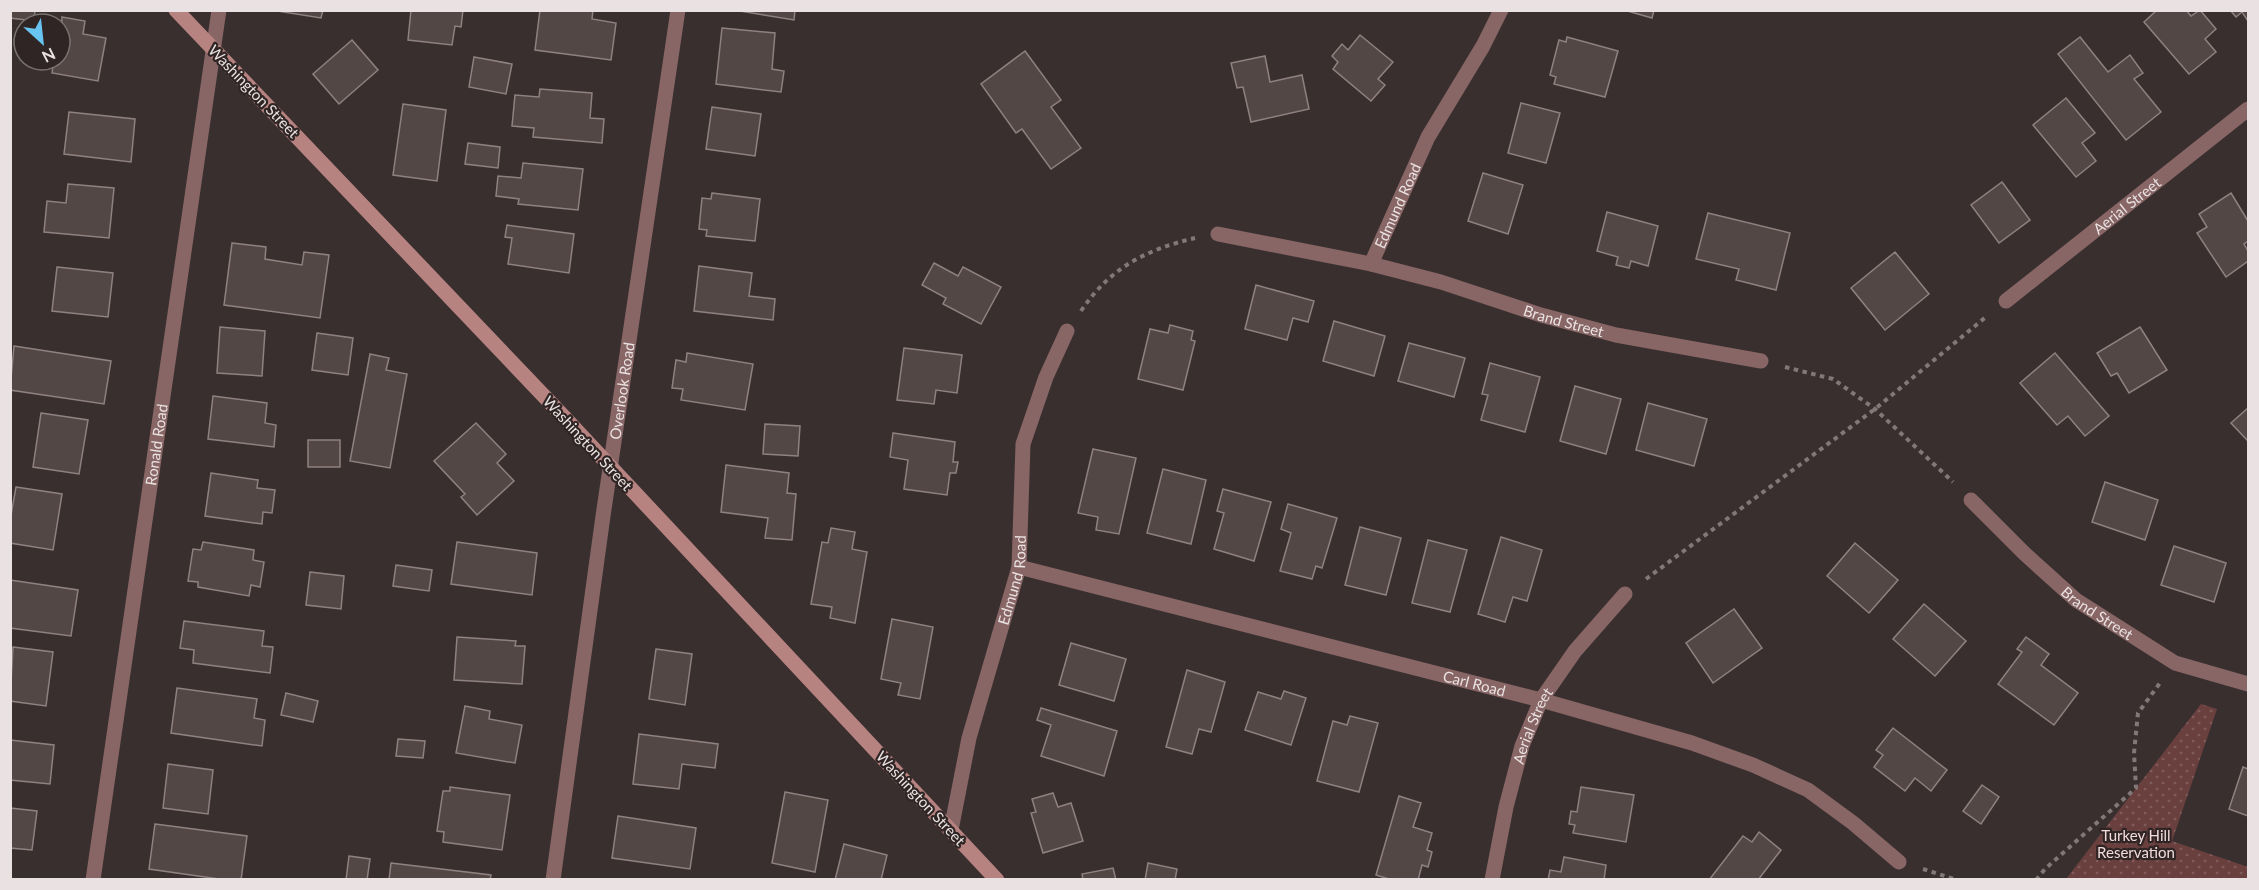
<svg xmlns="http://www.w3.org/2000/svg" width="2259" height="890" font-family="Lato,sans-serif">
<defs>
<pattern id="park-dots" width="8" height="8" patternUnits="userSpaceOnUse" patternTransform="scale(1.5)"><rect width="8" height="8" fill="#6a403f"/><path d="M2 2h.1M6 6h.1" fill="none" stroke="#7f5b5a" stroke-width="1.8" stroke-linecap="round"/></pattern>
</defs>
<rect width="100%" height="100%" fill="#3a2f2f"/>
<path fill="url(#park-dots)" d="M 2201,704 L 2217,709 L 2172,841 L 2248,867 L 2248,879 L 2066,879 Z"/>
<g fill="#534746" stroke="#8e8180" stroke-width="1.5">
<path d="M 10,10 L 35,10 L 34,21 L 10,18 Z"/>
<path d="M 271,10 L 323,10 L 321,18 Z"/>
<path d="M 411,10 L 463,10 L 461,27 L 455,26 L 452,45 L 408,40 Z"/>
<path d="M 540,10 L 593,10 L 592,19 L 616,23 L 611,60 L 535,50 Z"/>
<path d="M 734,10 L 795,10 L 794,20 Z"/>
<path d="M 1624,10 L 1654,10 L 1652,18 Z"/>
<path d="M 2157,10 L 2186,10 L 2191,16 L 2200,10 L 2216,29 L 2205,39 L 2216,52 L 2189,74 L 2144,22 Z"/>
<path d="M 2230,10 L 2248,10 L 2248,21 L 2242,12 L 2236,17 Z"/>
<path d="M 62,17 L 85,21 L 83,34 L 106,38 L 98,81 L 52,73 L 54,60 L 60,60 Z"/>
<path d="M 722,28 L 775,33 L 772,69 L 784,71 L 781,92 L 716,84 Z"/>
<path d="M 1360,35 L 1393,62 L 1378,79 L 1385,85 L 1371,101 L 1333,69 L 1338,62 L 1332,56 L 1342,44 L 1348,50 Z"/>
<path d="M 1567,37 L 1618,51 L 1605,97 L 1554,84 L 1556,77 L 1550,75 L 1559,40 L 1566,42 Z"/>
<path d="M 2080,37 L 2108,72 L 2130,55 L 2143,73 L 2134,79 L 2161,112 L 2126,140 L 2058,54 Z"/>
<path d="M 352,40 L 378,70 L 339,104 L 313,74 Z"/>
<path d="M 1025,51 L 1061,100 L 1051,107 L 1081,148 L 1051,169 L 1022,129 L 1016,133 L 981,84 Z"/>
<path d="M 1265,56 L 1270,82 L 1302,75 L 1309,109 L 1251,122 L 1243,87 L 1237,88 L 1231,63 Z"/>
<path d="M 474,57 L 512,64 L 506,94 L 469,87 Z"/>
<path d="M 540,89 L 592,93 L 590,118 L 604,119 L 602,143 L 533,137 L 534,128 L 512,126 L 515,95 L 539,97 Z"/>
<path d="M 2066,98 L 2095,133 L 2082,143 L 2096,161 L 2076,177 L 2033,125 Z"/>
<path d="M 1521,103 L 1560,113 L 1546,163 L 1508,153 Z"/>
<path d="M 403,104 L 446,110 L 437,181 L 393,175 Z"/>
<path d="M 712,107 L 761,114 L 755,156 L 706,149 Z"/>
<path d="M 69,112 L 135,119 L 131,162 L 64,154 Z"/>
<path d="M 468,143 L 500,147 L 498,168 L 465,164 Z"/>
<path d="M 523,163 L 583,169 L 578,210 L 518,204 L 519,199 L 496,196 L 498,176 L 521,178 Z"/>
<path d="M 1483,173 L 1523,185 L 1508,234 L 1468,221 Z"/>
<path d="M 2002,182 L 2030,220 L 1999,243 L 1971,205 Z"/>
<path d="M 68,184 L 114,188 L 109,238 L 44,232 L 47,201 L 66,203 Z"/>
<path d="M 712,193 L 760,199 L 755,241 L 706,236 L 707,230 L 699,229 L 702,198 L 711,199 Z"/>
<path d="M 2231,193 L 2248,221 L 2248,241 L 2244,244 L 2248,251 L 2248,261 L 2226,277 L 2197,233 L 2207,227 L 2199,214 Z"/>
<path d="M 1607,212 L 1658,226 L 1648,266 L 1631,261 L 1629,268 L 1616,265 L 1618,257 L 1597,251 Z"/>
<path d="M 1708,213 L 1790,233 L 1776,290 L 1736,280 L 1739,269 L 1696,259 Z"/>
<path d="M 507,225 L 574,234 L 569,273 L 508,264 L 512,238 L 505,237 Z"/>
<path d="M 232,243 L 266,247 L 265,259 L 302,265 L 304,252 L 329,255 L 320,318 L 224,305 Z"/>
<path d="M 1895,252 L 1929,294 L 1885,330 L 1851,288 Z"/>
<path d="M 934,263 L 958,276 L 963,267 L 1001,287 L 981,324 L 943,304 L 946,298 L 922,285 Z"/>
<path d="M 699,266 L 752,273 L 749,296 L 775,299 L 773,320 L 694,311 Z"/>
<path d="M 57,267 L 113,273 L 108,317 L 52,311 Z"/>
<path d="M 1256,285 L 1314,301 L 1308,322 L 1293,318 L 1287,340 L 1245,329 Z"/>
<path d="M 1334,321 L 1385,336 L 1374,376 L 1323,361 Z"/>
<path d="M 1170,325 L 1193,331 L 1191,340 L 1195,341 L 1183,390 L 1138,379 L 1150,329 L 1168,333 Z"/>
<path d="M 220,327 L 265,331 L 262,376 L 217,373 Z"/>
<path d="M 2140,327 L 2167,370 L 2129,393 L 2117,373 L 2111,376 L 2097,353 Z"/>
<path d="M 317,333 L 353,338 L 348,375 L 312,370 Z"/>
<path d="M 1409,343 L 1465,358 L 1454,397 L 1398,381 Z"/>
<path d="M 14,346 L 111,361 L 104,404 L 10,390 Z"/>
<path d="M 904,348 L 962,355 L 957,393 L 936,390 L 934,404 L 897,400 Z"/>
<path d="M 687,353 L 753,364 L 745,410 L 681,400 L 683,389 L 672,388 L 676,360 L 686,362 Z"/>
<path d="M 2055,353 L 2109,416 L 2085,436 L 2068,416 L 2057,425 L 2020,383 Z"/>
<path d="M 370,354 L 389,358 L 386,370 L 407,374 L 390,468 L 350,461 Z"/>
<path d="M 1490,363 L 1540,377 L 1525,432 L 1481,420 L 1488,395 L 1482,394 Z"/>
<path d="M 1575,386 L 1621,399 L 1606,454 L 1560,441 Z"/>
<path d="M 213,396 L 267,403 L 265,423 L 276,425 L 274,447 L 208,439 Z"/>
<path d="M 1648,403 L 1707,419 L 1694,466 L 1636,450 Z"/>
<path d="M 2248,408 L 2248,441 L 2231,423 Z"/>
<path d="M 41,413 L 88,420 L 79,474 L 33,467 Z"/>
<path d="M 476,423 L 506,454 L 497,463 L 514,481 L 477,515 L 461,497 L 465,494 L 434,461 Z"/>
<path d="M 765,424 L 800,426 L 798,456 L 763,454 Z"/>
<path d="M 893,433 L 955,442 L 953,462 L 958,462 L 956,473 L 950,473 L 947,495 L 904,489 L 908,460 L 890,457 Z"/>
<rect x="308" y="440" width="32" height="27"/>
<path d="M 1093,449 L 1136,458 L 1119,534 L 1096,530 L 1098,517 L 1078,513 Z"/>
<path d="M 726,465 L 789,473 L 787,493 L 796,494 L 792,540 L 765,538 L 768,518 L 721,512 Z"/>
<path d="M 1163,469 L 1206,480 L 1191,544 L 1147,533 Z"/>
<path d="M 211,473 L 258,480 L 257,488 L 275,490 L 272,513 L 263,512 L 262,524 L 205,516 Z"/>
<path d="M 2105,482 L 2158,500 L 2145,540 L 2092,522 Z"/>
<path d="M 16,487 L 62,494 L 53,550 L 10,543 L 10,521 Z"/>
<path d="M 1223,489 L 1271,502 L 1254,561 L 1214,549 L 1224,513 L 1217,511 Z"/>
<path d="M 1288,504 L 1337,518 L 1322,568 L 1316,566 L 1312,579 L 1280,571 L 1291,533 L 1281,529 Z"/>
<path d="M 1360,527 L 1401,538 L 1386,595 L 1345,585 Z"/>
<path d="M 831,528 L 855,532 L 852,549 L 867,552 L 855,623 L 830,618 L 832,607 L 811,604 L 822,542 L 828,543 Z"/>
<path d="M 1501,537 L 1542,550 L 1527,601 L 1513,597 L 1505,622 L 1478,614 Z"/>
<path d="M 1428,540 L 1467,550 L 1450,612 L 1412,603 Z"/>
<path d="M 203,542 L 254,550 L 253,560 L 264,562 L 260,587 L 251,585 L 249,596 L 198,587 L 198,582 L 188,581 L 193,549 L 201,550 Z"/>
<path d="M 457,542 L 537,553 L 532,595 L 451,584 Z"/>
<path d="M 1855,543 L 1898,580 L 1869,613 L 1827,576 Z"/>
<path d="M 2174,546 L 2226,563 L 2214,602 L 2161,585 Z"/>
<path d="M 396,565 L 432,570 L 429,591 L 393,586 Z"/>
<path d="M 310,572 L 344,576 L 341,609 L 306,605 Z"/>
<path d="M 10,580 L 78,590 L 71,636 L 10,628 Z"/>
<path d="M 1924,604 L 1966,641 L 1935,676 L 1893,639 Z"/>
<path d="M 1734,609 L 1762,648 L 1713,683 L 1686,643 Z"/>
<path d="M 892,619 L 933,627 L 920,699 L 898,695 L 901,683 L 881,679 Z"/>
<path d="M 184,621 L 264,631 L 262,646 L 273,647 L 270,673 L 193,663 L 194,650 L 180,648 Z"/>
<path d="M 457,637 L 516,641 L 515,646 L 525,646 L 522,684 L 454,680 Z"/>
<path d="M 2026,637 L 2049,654 L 2041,665 L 2078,693 L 2054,725 L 1998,684 L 2022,652 L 2017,649 Z"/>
<path d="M 1071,643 L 1126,659 L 1114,701 L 1059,685 Z"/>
<path d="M 13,647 L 53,652 L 46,706 L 10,701 Z"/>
<path d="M 656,649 L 692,654 L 685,705 L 649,699 Z"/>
<path d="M 1187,670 L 1225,682 L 1211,732 L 1199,729 L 1192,754 L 1166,747 Z"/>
<path d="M 177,688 L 257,699 L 254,718 L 265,720 L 262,746 L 171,733 Z"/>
<path d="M 1284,691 L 1306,698 L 1291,745 L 1245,730 L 1258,692 L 1281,699 Z"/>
<path d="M 286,693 L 318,701 L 313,722 L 281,715 Z"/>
<path d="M 465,706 L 490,711 L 489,719 L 522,725 L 515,763 L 456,753 Z"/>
<path d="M 1041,708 L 1117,731 L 1104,776 L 1041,756 L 1051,725 L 1037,720 Z"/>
<path d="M 1350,716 L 1378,723 L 1359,792 L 1317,781 L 1333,721 L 1347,725 Z"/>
<path d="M 1893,728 L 1947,770 L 1931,791 L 1915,778 L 1905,791 L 1874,767 L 1883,755 L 1876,750 Z"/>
<path d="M 639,734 L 718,744 L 715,768 L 682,764 L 679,789 L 633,784 Z"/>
<path d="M 398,739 L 425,741 L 423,758 L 396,756 Z"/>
<path d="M 10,740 L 54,745 L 50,784 L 10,780 Z"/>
<path d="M 168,764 L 213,770 L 208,814 L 163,808 Z"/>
<path d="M 2243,767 L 2248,769 L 2248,816 L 2229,809 Z"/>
<path d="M 1982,785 L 1999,797 L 1981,824 L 1963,811 Z"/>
<path d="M 450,787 L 510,795 L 502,850 L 443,842 L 444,832 L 437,831 L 443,791 L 450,791 Z"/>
<path d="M 1581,787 L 1634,795 L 1626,842 L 1573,833 L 1575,825 L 1569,824 L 1571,811 L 1577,812 Z"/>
<path d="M 785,792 L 828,800 L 815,872 L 772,863 Z"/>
<path d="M 1053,793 L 1058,807 L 1071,803 L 1083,841 L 1043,853 L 1031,813 L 1036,812 L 1032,799 Z"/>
<path d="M 1399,796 L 1421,803 L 1413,827 L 1432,833 L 1427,850 L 1432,852 L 1428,867 L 1422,865 L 1418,880 L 1392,880 L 1376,875 Z"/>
<path d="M 10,808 L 37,811 L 32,850 L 10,848 Z"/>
<path d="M 618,816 L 696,828 L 690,869 L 612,858 Z"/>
<path d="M 155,824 L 247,836 L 241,880 L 226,880 L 149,869 Z"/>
<path d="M 1759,832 L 1781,850 L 1758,880 L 1709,880 L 1743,836 L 1752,842 Z"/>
<path d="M 844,844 L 887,855 L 881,880 L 835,880 Z"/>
<path d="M 349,856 L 370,859 L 367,880 L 346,880 Z"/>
<path d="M 1564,857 L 1606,865 L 1604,880 L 1548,880 L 1550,870 L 1561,872 Z"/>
<path d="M 391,863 L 491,875 L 490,880 L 389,880 Z"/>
<path d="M 1148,863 L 1177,869 L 1175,880 L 1145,880 Z"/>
<path d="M 1113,868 L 1116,880 L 1083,880 L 1082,874 Z"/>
</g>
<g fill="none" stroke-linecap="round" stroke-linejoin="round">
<g stroke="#827878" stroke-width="4" stroke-dasharray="4.5 4.5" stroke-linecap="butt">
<path d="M 1081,311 C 1110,268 1145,250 1195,238"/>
<path d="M 1785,367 L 1833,379 L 1875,409 L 1953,482"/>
<path d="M 1646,579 L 1875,409 L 1987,316"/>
<path d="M 1923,869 L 1957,880"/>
<path d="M 2036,880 L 2045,869 L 2136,788 L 2134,753 L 2138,713 L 2160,683"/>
</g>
<g stroke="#876665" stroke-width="15">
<path id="s1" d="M 1218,234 L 1371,264 L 1441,282 L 1541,315 L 1616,335 L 1761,361"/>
<path id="s2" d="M 1371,264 L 1428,137 L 1483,46 L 1501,10"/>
<path id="s3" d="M 2006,301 L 2248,109"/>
<path id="s4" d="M 1971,500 L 2025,554 L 2076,600 L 2175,663 L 2248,684"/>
<path id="s5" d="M 1019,567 L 1541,700 L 1692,743 L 1753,765 L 1808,790 L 1853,823 L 1899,862"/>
<path id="s6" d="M 951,830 L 969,738 L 1019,567 L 1023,444 L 1046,377 L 1067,331"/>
<path id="s7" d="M 93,880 L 219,10"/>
<path id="s8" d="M 553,880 L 603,516 L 678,10"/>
<path id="s9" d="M 1492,880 L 1506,807 L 1522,746 L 1541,700 L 1575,651 L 1625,594"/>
</g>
<path stroke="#b78381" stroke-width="15" d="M 176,10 L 563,416 L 997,880"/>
</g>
<g text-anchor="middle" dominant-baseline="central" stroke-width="4.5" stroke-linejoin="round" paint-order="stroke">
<g font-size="15" fill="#eae2e2" stroke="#302525">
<text transform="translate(254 91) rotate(46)">Washington Street</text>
<text stroke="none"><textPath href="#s2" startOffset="64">Edmund Road</textPath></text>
<text stroke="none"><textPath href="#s3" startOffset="154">Aerial Street</textPath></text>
<text stroke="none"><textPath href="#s1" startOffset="357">Brand Street</textPath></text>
<text stroke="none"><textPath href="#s8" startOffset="494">Overlook Road</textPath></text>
<text transform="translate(588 443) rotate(47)">Washington Street</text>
<text stroke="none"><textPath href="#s7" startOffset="440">Ronald Road</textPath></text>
<text stroke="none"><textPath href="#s6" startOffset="258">Edmund Road</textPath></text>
<text stroke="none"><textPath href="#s4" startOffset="170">Brand Street</textPath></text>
<text stroke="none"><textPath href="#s5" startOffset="470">Carl Road</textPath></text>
<text stroke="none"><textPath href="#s9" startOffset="160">Aerial Street</textPath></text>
<text transform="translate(921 798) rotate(47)">Washington Street</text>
</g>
<g font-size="15" fill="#f2dbda" stroke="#302525">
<text x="2136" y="835">Turkey Hill<tspan x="2136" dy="17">Reservation</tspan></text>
</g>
</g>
<rect width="2259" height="890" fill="none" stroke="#eae2e2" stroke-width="24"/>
<g transform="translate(42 42) rotate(153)"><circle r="28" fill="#302525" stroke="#7a7171" stroke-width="1.5"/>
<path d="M0-4.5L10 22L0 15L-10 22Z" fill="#68c4f0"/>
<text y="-9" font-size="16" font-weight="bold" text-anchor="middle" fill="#eae2e2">N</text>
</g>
</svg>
